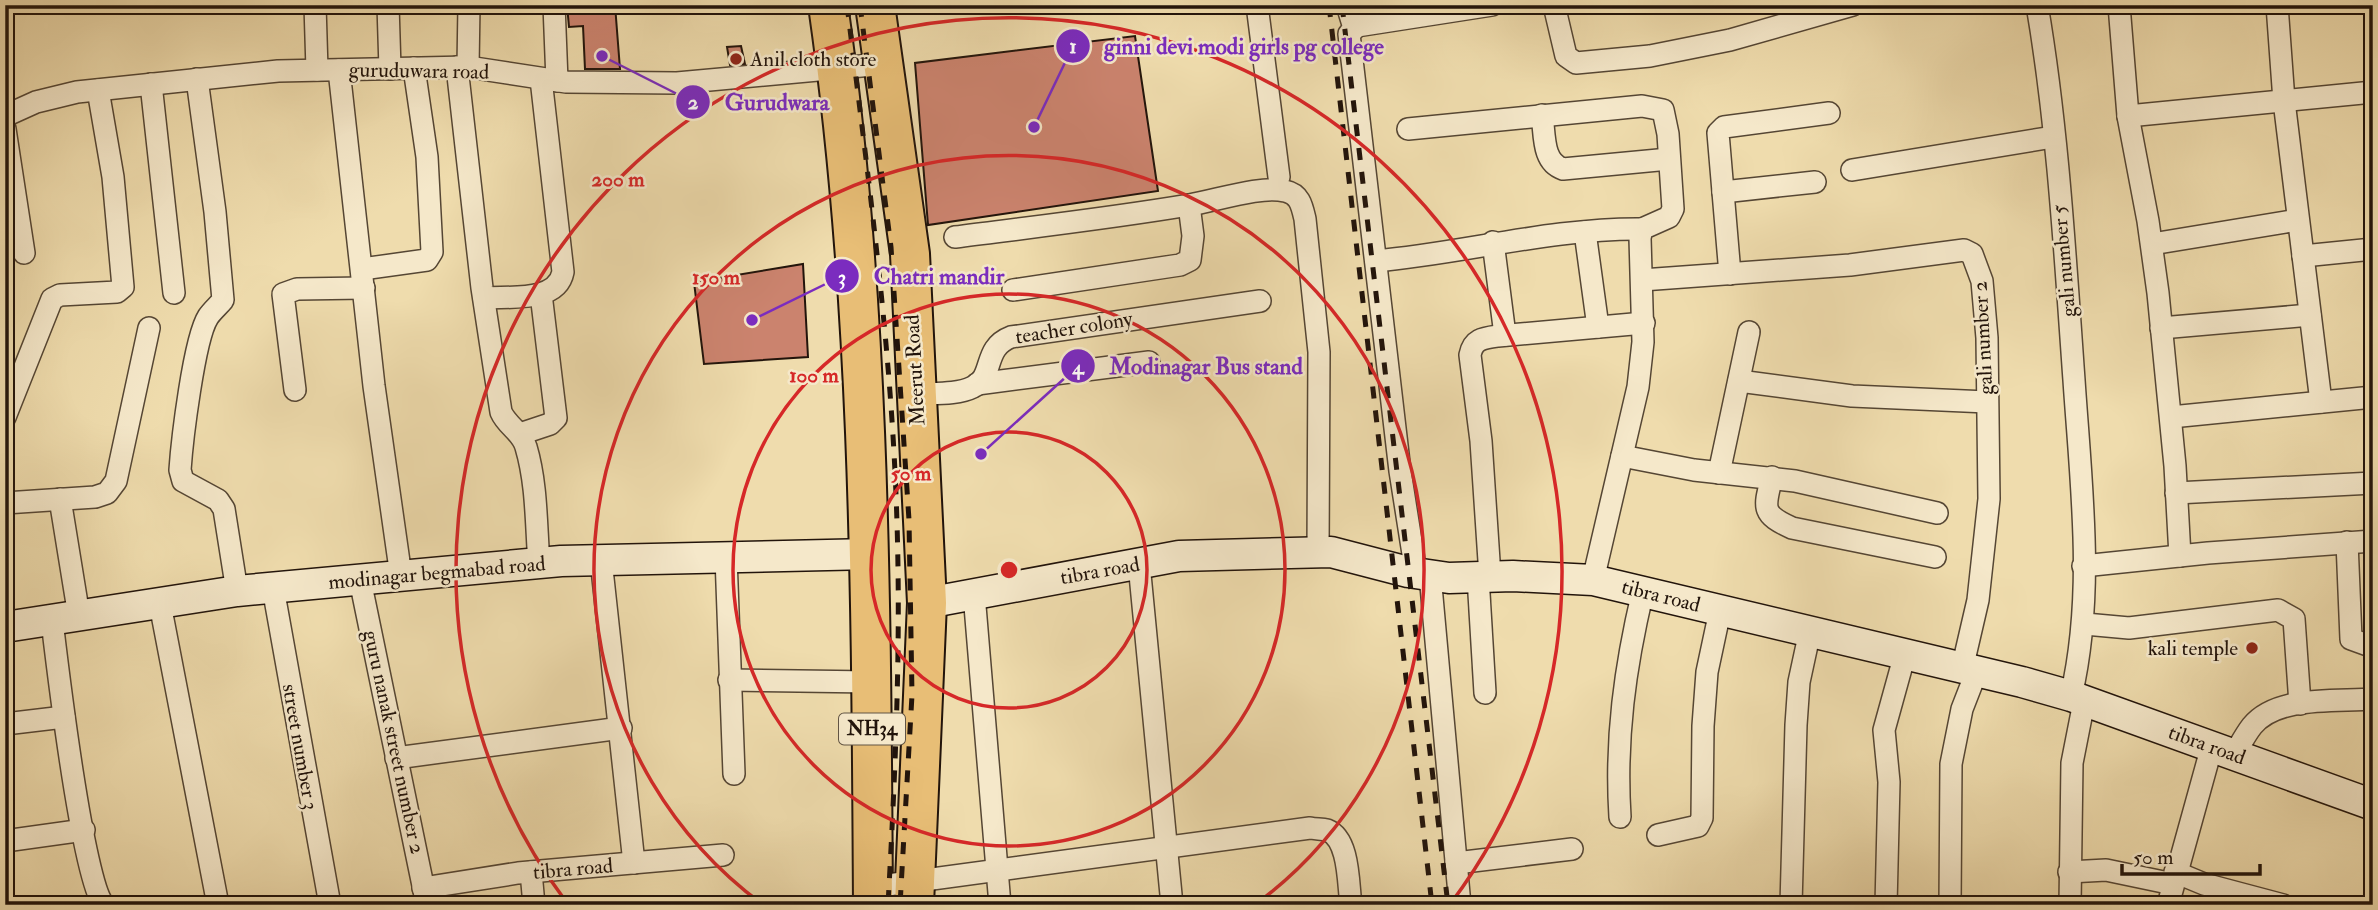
<svg xmlns="http://www.w3.org/2000/svg" width="2378" height="910" font-family="'IM FELL Double Pica',serif">
<rect width="100%" height="100%" fill="#efdcad"/>
<filter id="stains"><feTurbulence type="fractalNoise" baseFrequency=".00286" numOctaves="4"/><feColorMatrix values="0 0 0 0 .2 0 0 0 0 .09 0 0 0 0 .02 0 0 0 .5 -.17"/></filter>
<radialGradient id="worn" r=".72"><stop offset=".6" stop-color="#630" stop-opacity="0"/><stop offset="1" stop-color="#630" stop-opacity=".3"/></radialGradient>
<g fill="#cb836e" stroke="#22140b" stroke-width="2">
<path d="M 567,5 L 615,5 L 620,69 L 585,69 L 583,26 L 569,27 Z"/>
<path d="M 1135,36 L 1158,191 L 928,225 L 915,63 Z"/>
<path d="M 741,46 L 745,64 L 730,65 L 727,47 Z"/>
<path d="M 803,264 L 808,357 L 704,364 L 694,282 Z"/>
</g>
<g fill="none" stroke-linecap="round" stroke-linejoin="round">
<defs>
<g id="street">
<path d="M 315,5 L 317,70"/>
<path d="M 388,5 L 390,69"/>
<path d="M 554,5 L 557,81"/>
<path d="M 1257,5 L 1279,177"/>
<path d="M 1347,5 L 1354,28"/>
<path d="M 1554,5 L 1566,56 L 1576,63 L 1650,56 L 1730,40 L 1853,5"/>
<path d="M 2037,5 C 2058,128 2065,255 2074,380 C 2081,485 2095,593 2071,696"/>
<path d="M 2119,5 L 2128,116 L 2148,221 L 2158,293 L 2175,466 L 2180,556"/>
<path d="M 2277,5 L 2284,101 L 2321,402"/>
<path d="M 457,67 L 482,288 L 501,412 C 507,426 522,432 526,447 C 537,484 536,525 539,563"/>
<path d="M 468,67 L 469,5"/>
<path d="M 339,70 L 374,386 L 401,576"/>
<path d="M 197,79 L 215,212 L 223,300 C 218,306 212,311 208,317 C 194,339 182,441 180,470 L 183,481 L 218,500 L 224,509 L 237,591"/>
<path d="M 151,84 L 174,293"/>
<path d="M 1542,115 C 1545,135 1542,162 1563,169 L 1669,159"/>
<path d="M 5,116 L 36,102 L 77,92 L 278,71 L 468,67 L 566,82 L 677,83 L 883,64"/>
<path d="M 2128,116 L 2373,92"/>
<path d="M 5,129 L 24,253"/>
<path d="M 1408,129 L 1642,106 L 1663,110 L 1668,134 L 1673,209 L 1669,217 L 1642,229 L 1640,238 L 1643,342 L 1638,387 L 1593,580"/>
<path d="M 1852,170 L 2053,137"/>
<path d="M 1723,192 L 1815,182"/>
<path d="M 1585,232 L 1598,327"/>
<path d="M 955,237 C 1033,227 1112,218 1189,205 C 1215,201 1261,185 1285,191 C 1300,194 1302,206 1305,219 L 1319,352 L 1318,552"/>
<path d="M 1493,242 L 1505,335"/>
<path d="M 2152,244 L 2298,220"/>
<path d="M 2303,256 L 2373,249"/>
<path d="M 1376,261 C 1465,253 1552,228 1642,229"/>
<path d="M 362,269 L 427,260 L 432,252 L 427,157 L 414,68"/>
<path d="M 1730,274 L 1718,133 L 1724,127 L 1829,113"/>
<path d="M 1642,280 L 1850,265 L 1964,250 L 1972,254 L 1982,281 L 1987,338 L 1989,499 L 1978,600 L 1962,669"/>
<path d="M 1013,290 L 1180,265 L 1190,260 L 1193,236 L 1189,205"/>
<path d="M 484,298 C 509,296 557,303 563,272 L 541,79"/>
<path d="M 2161,328 L 2310,315"/>
<path d="M 1739,381 L 1852,396 L 1987,402"/>
<path d="M 977,384 L 1149,362"/>
<path d="M 295,390 L 283,294 L 297,289 L 364,288"/>
<path d="M 917,394 C 934,393 957,395 973,387 C 995,377 982,348 1011,337 L 1260,301"/>
<path d="M 5,417 L 52,299 L 60,295 L 117,292 L 123,287 L 113,177 L 98,90"/>
<path d="M 2171,417 L 2373,397"/>
<path d="M 520,434 L 550,424 L 556,418 L 541,294"/>
<path d="M 1622,456 L 1694,470 L 1795,481 L 1937,513"/>
<path d="M 1719,473 L 1749,332"/>
<path d="M 1772,477 C 1764,508 1761,514 1792,528 L 1935,557"/>
<path d="M 2176,493 L 2373,483"/>
<path d="M 60,499 L 79,616"/>
<path d="M 5,503 L 95,497 L 107,493 L 116,481 L 149,328"/>
<path d="M 2347,542 L 2351,639 L 2373,647"/>
<path d="M 726,557 L 734,774"/>
<path d="M 601,560 L 634,863"/>
<path d="M 1139,564 L 1172,905"/>
<path d="M 2083,566 L 2208,553 L 2373,541"/>
<path d="M 1416,573 L 1400,471 L 1349,34 L 1357,26 L 1492,5"/>
<path d="M 1430,575 L 1460,905"/>
<path d="M 1490,576 L 1481,441 L 1470,355 C 1473,339 1483,338 1498,336 L 1644,323"/>
<path d="M 1478,577 L 1485,693"/>
<path d="M 360,580 L 427,905"/>
<path d="M 273,588 L 330,905"/>
<path d="M 974,594 L 1000,905"/>
<path d="M 160,604 L 218,905"/>
<path d="M 52,621 C 57,663 83,883 104,905"/>
<path d="M 2085,624 L 2129,628 L 2278,610 L 2294,619 L 2300,704"/>
<path d="M 729,680 L 872,682"/>
<path d="M 5,724 L 64,717"/>
<path d="M 2234,755 C 2240,745 2245,735 2252,726 C 2277,695 2337,702 2373,699"/>
<path d="M 396,758 L 621,728"/>
<path d="M 1620,817 C 1615,739 1625,667 1643,591"/>
<path d="M 1658,835 L 1698,826 L 1702,818 L 1703,726 L 1707,672 L 1720,611"/>
<path d="M 5,841 L 84,830"/>
<path d="M 1456,863 L 1572,849"/>
<path d="M 531,872 L 534,905"/>
<path d="M 2069,872 L 2106,870 L 2173,884"/>
<path d="M 2175,872 L 2204,884 L 2283,905"/>
<path d="M 873,887 L 1310,828 C 1315,829 1322,829 1327,830 C 1350,839 1348,885 1351,905"/>
<path d="M 423,888 L 518,873 L 723,855"/>
<path d="M 1791,905 L 1796,725 L 1799,682 L 1810,631"/>
<path d="M 1886,905 L 1889,782 L 1884,730 L 1905,654"/>
<path d="M 1950,905 L 1951,764 L 1962,709 L 1976,673"/>
<path d="M 2070,905 L 2072,763 L 2084,702"/>
<path d="M 2168,905 L 2212,746"/>
</g>
<g id="secondary">
<path d="M 927,603 L 1179,556 L 1331,552 L 1408,572 L 1449,578 L 1513,576 L 1593,580 L 2022,682 L 2071,696 L 2373,805"/>
<path d="M 5,627 L 237,591 L 561,561 L 871,554"/>
</g>
<g id="highway">
<path d="M 828,5 C 871,303 871,605 873,905"/>
<path d="M 875,5 L 910,254 L 927,603 L 914,905"/>
</g>
</defs>
<use href="#street" stroke="#554634" stroke-width="24"/>
<use href="#secondary" stroke="#22140b" stroke-width="33"/>
<use href="#highway" stroke="#22140b" stroke-width="42"/>
<use href="#street" stroke="#f5e8ca" stroke-width="21"/>
<use href="#secondary" stroke="#f5e8ca" stroke-width="30"/>
<use href="#highway" stroke="#e8be76" stroke-width="38"/>
<g stroke="#22140b" stroke-width="5" stroke-dasharray="12 12" stroke-linecap="butt">
<path d="M 847,5 C 868,177 892,349 897,523 C 901,651 895,777 888,905"/>
<path d="M 860,5 L 891,247 L 909,520 L 912,695 L 900,905"/>
<path d="M 1329,5 L 1432,905"/>
<path d="M 1342,5 L 1448,905"/>
</g>
</g>
<g fill="none" stroke="#d62828" stroke-width="3.5">
<circle cx="1009" cy="570" r="138"/>
<circle cx="1009" cy="570" r="276"/>
<path d="M762 904A415 415 0 1 1 1256 904"/>
<path d="M567 903A553 553 0 1 1 1451 903"/>
</g>
<g fill="#8f2418" stroke="#f5e8ca" stroke-width="2.5">
<circle cx="736" cy="59" r="7"/>
<circle cx="2252" cy="648" r="7"/>
</g>
<g text-anchor="middle" dominant-baseline="central" stroke-width="5" stroke-linejoin="round" paint-order="stroke">
<rect fill="#f5e8ca" stroke="#615444" stroke-width="2" x="839" y="713.5" width="66" height="31" rx="5"/>
<g font-size="19" font-weight="bold" fill="#22140b">
<text x="872" y="729">NH34</text>
</g>
<g font-size="21" fill="#22140b" stroke="#f5e8ca" text-anchor="start">
<text x="750" y="59">Anil cloth store</text>
<text x="2238" y="648" text-anchor="end">kali temple</text>
</g>
<g font-size="21" fill="#22140b" stroke="#f5e8ca">
<text transform="translate(419 71) rotate(1)">guruduwara road</text>
<text transform="translate(2064 261) rotate(-95)">gali number 5</text>
<text transform="translate(1074 328) rotate(-9)">teacher colony</text>
<text transform="translate(1983 338) rotate(-93)">gali number 2</text>
<text transform="translate(915 370) rotate(-93)">Meerut Road</text>
<text transform="translate(1100 571) rotate(-10)">tibra road</text>
<text transform="translate(437 573) rotate(-5)">modinagar begmabad road</text>
<text transform="translate(1661 596) rotate(14)">tibra road</text>
<text transform="translate(394 742) rotate(78)">guru nanak street number 2</text>
<text transform="translate(2207 745) rotate(20)">tibra road</text>
<text transform="translate(300 747) rotate(80)">street number 3</text>
<text transform="translate(573 869) rotate(-5)">tibra road</text>
</g>
</g>
<circle cx="1009" cy="570" r="10" fill="#d62828" stroke="#f5e8ca" stroke-width="3.5"/>
<g font-size="21" text-anchor="middle" font-weight="bold" fill="#d62828" stroke="#f5e8ca" stroke-width="5" stroke-linejoin="round" paint-order="stroke">
<text x="618" y="186">200 m</text>
<text x="716" y="284">150 m</text>
<text x="814" y="382">100 m</text>
<text x="911" y="480">50 m</text>
</g>
<path fill="none" stroke="#7b2cbf" stroke-width="2.5" d="M1034 127L1073 46M602 56L693 102M752 320L842 276M981 454L1078 366"/>
<g fill="#7b2cbf" stroke="#f5e8ca" stroke-width="2.5">
<circle cx="1034" cy="127" r="7"/>
<circle cx="602" cy="56" r="7"/>
<circle cx="752" cy="320" r="7"/>
<circle cx="981" cy="454" r="7"/>
<circle cx="1073" cy="46" r="18"/>
<circle cx="693" cy="102" r="18"/>
<circle cx="842" cy="276" r="18"/>
<circle cx="1078" cy="366" r="18"/>
</g>
<g font-size="21" text-anchor="middle" font-weight="bold" fill="#fff">
<text x="1073" y="53">1</text>
<text x="693" y="109">2</text>
<text x="842" y="284">3</text>
<text x="1078" y="374">4</text>
</g>
<g font-size="23" text-anchor="middle" font-weight="bold" fill="#7b2cbf" stroke="#f5e8ca" stroke-width="5" stroke-linejoin="round" paint-order="stroke">
<text x="1244" y="54">ginni devi modi girls pg college</text>
<text x="777" y="110">Gurudwara</text>
<text x="939" y="284">Chatri mandir</text>
<text x="1206" y="374">Modinagar Bus stand</text>
</g>
<rect width="2378" height="910" fill="none" stroke="#efdcad" stroke-width="28"/>
<rect x="7" y="7" width="2364" height="896" fill="none" stroke="#22140b" stroke-width="3.5"/>
<rect x="14" y="14" width="2350" height="882" fill="none" stroke="#22140b" stroke-width="2"/>
<path d="M2122 864v10h138v-10" fill="none" stroke="#22140b" stroke-width="3.5"/>
<text x="2133" y="864" font-size="21" fill="#22140b" stroke="#f5e8ca" stroke-width="5" paint-order="stroke">50 m</text>
<rect width="100%" height="100%" filter="url(#stains)"/>
<rect width="100%" height="100%" fill="url(#worn)"/>
</svg>
